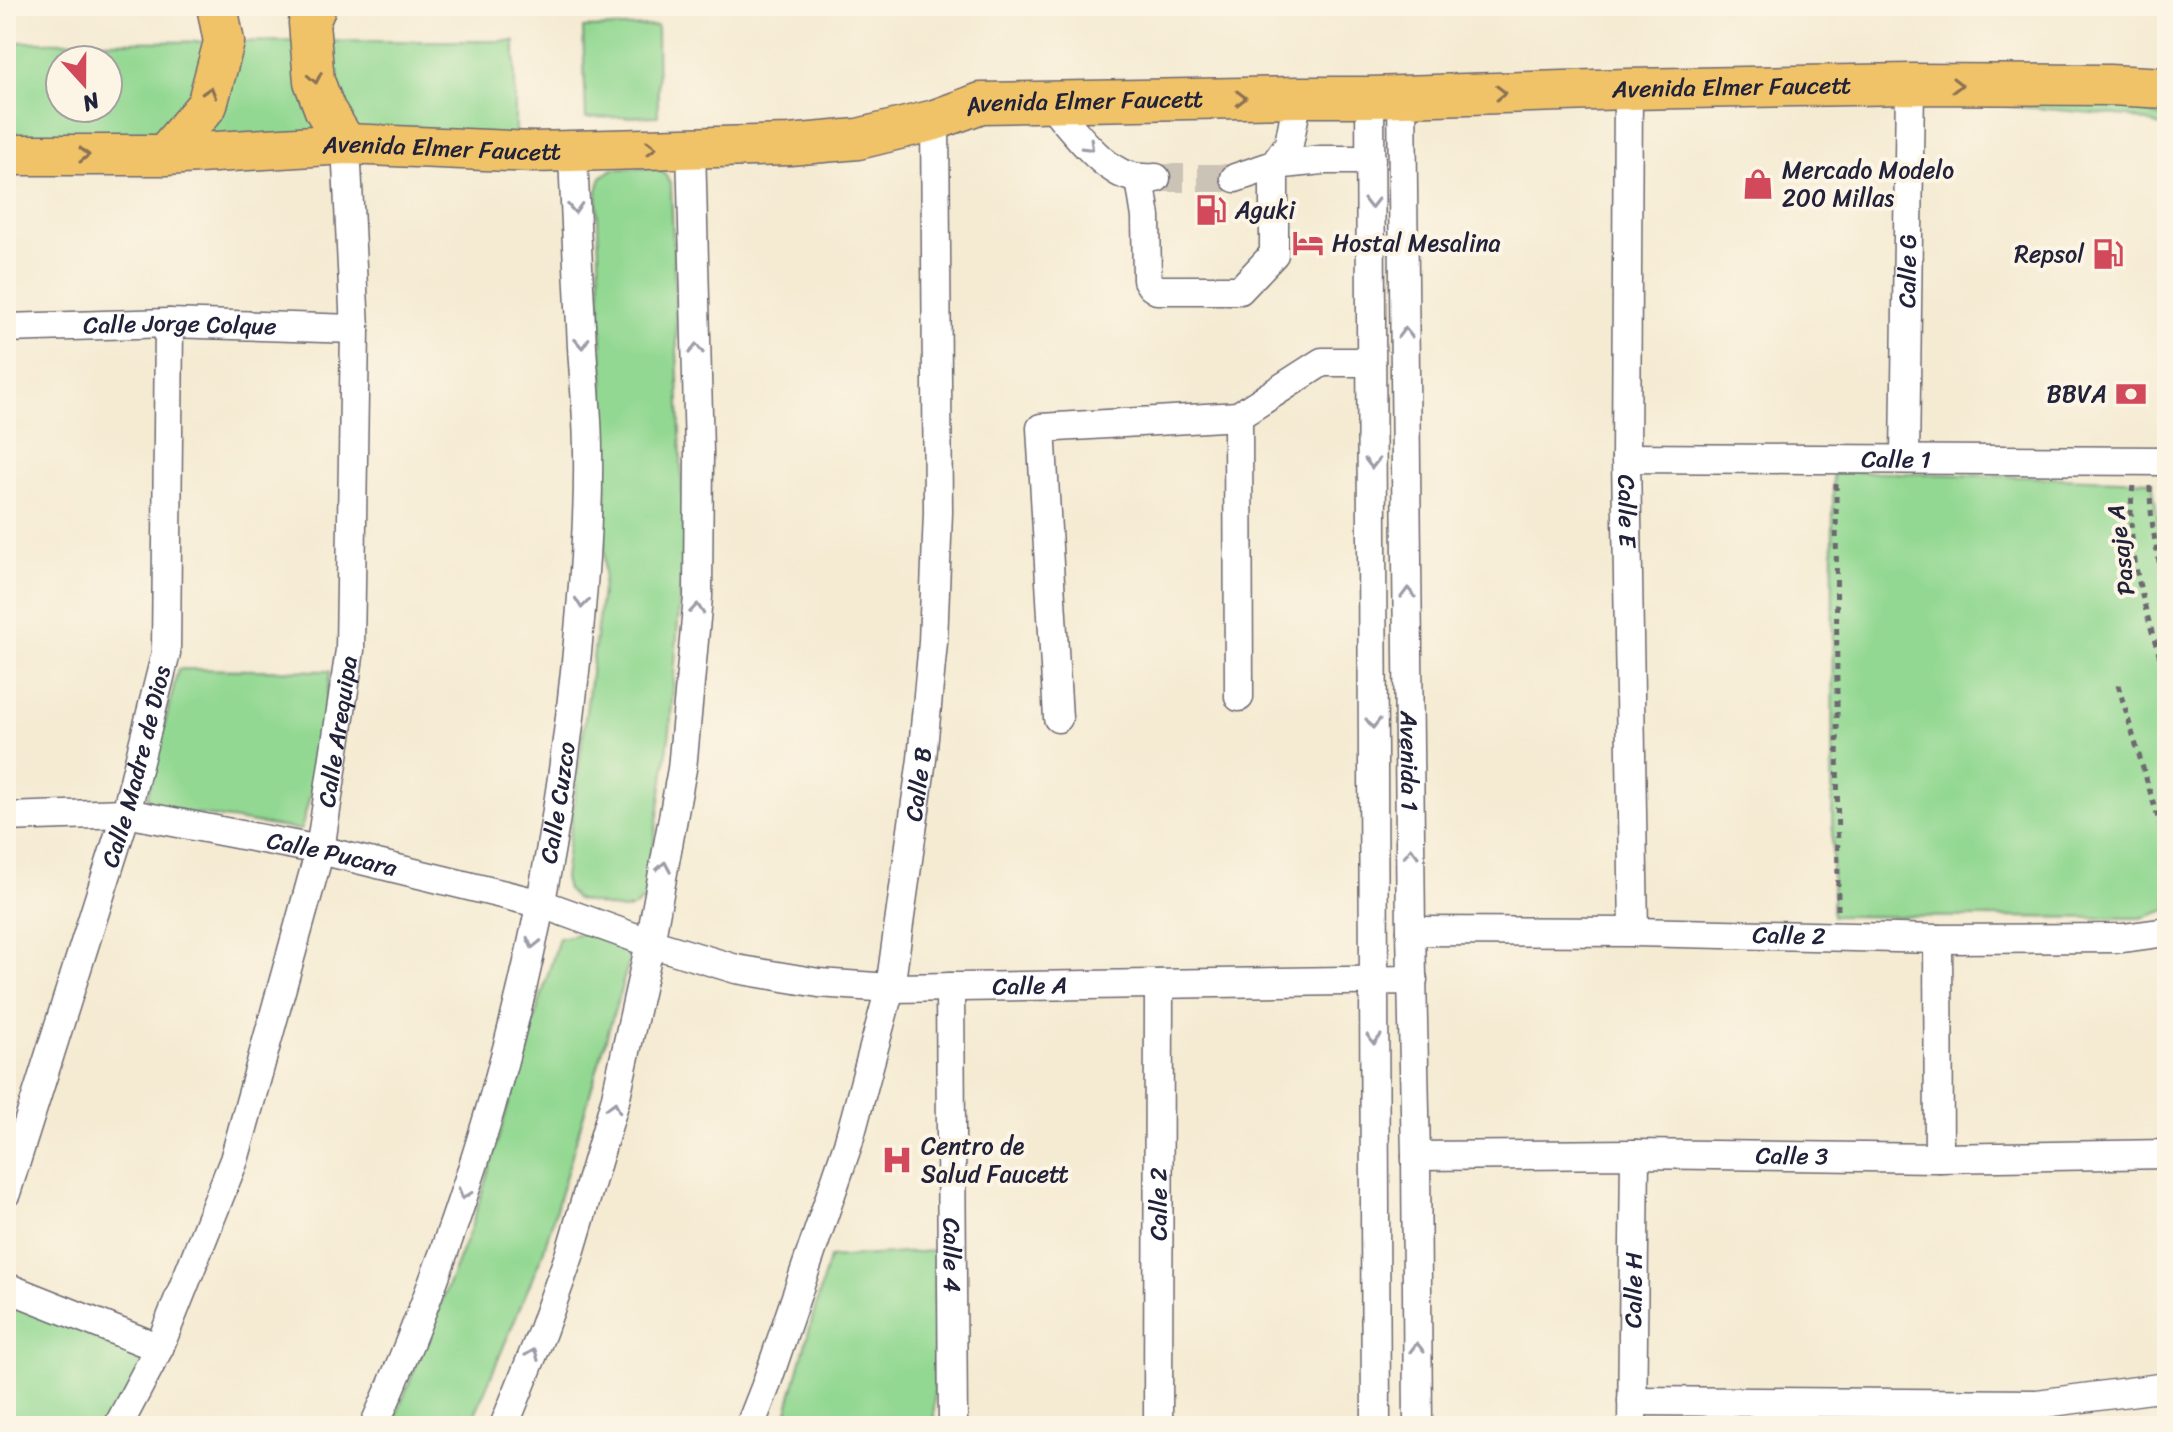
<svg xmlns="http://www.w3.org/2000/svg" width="2173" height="1432" font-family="Sriracha,sans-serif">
<rect width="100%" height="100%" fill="#fcf5e5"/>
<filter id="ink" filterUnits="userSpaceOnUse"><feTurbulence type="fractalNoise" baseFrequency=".0125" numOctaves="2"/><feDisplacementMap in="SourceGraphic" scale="16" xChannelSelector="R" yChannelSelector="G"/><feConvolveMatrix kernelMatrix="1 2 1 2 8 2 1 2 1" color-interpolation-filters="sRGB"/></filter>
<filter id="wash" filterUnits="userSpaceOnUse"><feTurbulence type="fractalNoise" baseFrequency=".006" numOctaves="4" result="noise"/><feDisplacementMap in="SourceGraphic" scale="32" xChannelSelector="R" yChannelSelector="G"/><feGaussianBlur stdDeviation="1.8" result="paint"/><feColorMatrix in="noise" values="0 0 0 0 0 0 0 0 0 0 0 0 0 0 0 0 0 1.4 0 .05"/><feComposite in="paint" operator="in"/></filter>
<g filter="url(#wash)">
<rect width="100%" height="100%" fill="#f5ebd3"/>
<g fill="#93d892" stroke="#5a7d66" stroke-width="2" fill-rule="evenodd">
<path d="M 657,26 L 658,116 L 586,118 L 583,28 Z"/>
<path d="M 515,41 L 515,144 L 6,148 L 6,42 ZM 60,60 L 108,60 L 108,108 L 60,108 Z"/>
<path d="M 2010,97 L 2122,106 L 2138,109 L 2167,120 L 2167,128 L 2128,116 L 2009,106 Z"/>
<path d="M 653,168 L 665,174 L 671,186 L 684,540 L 670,731 L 646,898 L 635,907 L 622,910 L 576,899 L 567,890 L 564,878 L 604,576 L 606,485 L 597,191 L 601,177 L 613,169 Z"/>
<path d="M 1833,471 L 2152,481 L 2163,553 L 2167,569 L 2167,910 L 2141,918 L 1832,916 Z"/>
<path d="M 178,669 L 330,671 L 321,752 L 301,830 L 145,806 Z"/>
<path d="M 582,933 L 617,943 L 630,958 L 543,1253 L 470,1426 L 392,1426 L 472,1225 L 559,938 Z"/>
<path d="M 934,1251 L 934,1426 L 783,1426 L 829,1258 Z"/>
<path d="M 6,1289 L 157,1343 L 114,1426 L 6,1426 Z"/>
</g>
</g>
<g filter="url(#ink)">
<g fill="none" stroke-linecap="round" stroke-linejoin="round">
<path stroke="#cbc3b5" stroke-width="28" stroke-dasharray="28 14" stroke-linecap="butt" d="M 1156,178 L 1235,178"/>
<defs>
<g id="minor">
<path id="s1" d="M 1628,89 L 1626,458 L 1634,932"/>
<path id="s2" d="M 1402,95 L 1411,931 L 1416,1156 L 1418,1426"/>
<path d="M 1370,97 L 1376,1426"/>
<path d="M 1048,101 C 1066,121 1092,156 1114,169 C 1126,178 1142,179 1156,178"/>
<path d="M 1235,178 L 1274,165 L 1289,144 L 1298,97"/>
<path d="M 1140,179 L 1146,217 L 1147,280 L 1151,286 L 1157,290 L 1240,290 L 1274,254 L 1274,165 L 1322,160 L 1371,160"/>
<path id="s3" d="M 6,328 L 169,323 L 355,329"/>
<path id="s4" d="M 1626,458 L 2167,461"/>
<path id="s5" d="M 1905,459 L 1910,84"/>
<path d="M 1239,697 L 1238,416 L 1322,362 L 1371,362"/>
<path d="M 1058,718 L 1041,428 L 1238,416"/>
<path id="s6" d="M 6,817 L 126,813 L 320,850 L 542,904 L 650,943 L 736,969 L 819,983 L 890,988 L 1413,980"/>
<path id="s7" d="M 1411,931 L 1634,932 L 1938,939 L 2123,938 L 2167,932"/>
<path d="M 1938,939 L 1939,1158"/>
<path id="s8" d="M 950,987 L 953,1426"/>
<path id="s9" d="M 1416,1156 L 1635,1154 L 1939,1158 L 2167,1154"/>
<path id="s10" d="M 6,1193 L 126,813 L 166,653 L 169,323"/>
<path d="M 6,1287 L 159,1348"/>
<path d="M 1632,1401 L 2037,1404 L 2167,1387"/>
<path id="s11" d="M 118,1426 L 159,1348 L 234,1160 L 320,850 L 350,650 L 355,329 L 346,144"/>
<path id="s12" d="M 374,1426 C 483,1182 550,928 576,662 C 583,592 589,522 588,452 C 588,417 584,382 582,347 C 579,282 575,216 573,150"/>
<path d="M 504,1426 L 542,1332 L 569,1256 L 615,1101 L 650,943 L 682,769 L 698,597 L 699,452 L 691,147"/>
<path id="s13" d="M 750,1426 L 765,1388 L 848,1144 L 890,988 L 922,759 L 933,642 L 938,512 L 935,120"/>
<path id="s14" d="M 1158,1426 L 1159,984"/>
<path id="s15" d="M 1632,1426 L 1635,1154"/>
</g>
<g id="highway">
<path d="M 316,6 L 309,23 L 314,81 L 325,110 L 346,144"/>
<path d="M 165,154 L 207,105 L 224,42 L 217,6"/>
<path id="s16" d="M 6,155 L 166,155 L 346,144 L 534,152 L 789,145 L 858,139 L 935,120 L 981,103 L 1298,97 L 1370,97 L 1628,89 L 1910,84 L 2109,85 L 2167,88"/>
</g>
</defs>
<use href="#minor" stroke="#6c6870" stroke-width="31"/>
<use href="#highway" stroke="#6c6870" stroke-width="43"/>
<g stroke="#6c6870" stroke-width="5" stroke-dasharray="6 6" stroke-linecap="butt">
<path d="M 1836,484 L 1838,910"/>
<path d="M 2133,486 C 2124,551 2148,619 2167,680"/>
<path d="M 2150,486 C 2150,522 2157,557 2167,592"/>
<path d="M 2118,685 L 2167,848"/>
</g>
<use href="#minor" stroke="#fff" stroke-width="28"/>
<use href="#highway" stroke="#f1c369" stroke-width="40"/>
</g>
<defs><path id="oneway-chevron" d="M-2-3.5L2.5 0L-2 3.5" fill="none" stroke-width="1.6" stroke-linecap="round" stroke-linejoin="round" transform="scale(2)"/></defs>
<g stroke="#8a7252">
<use href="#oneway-chevron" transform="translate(315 78) rotate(79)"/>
<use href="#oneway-chevron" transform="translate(1957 85)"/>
<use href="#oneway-chevron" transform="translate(210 92) rotate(-74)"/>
<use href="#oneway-chevron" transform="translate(1501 93) rotate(-1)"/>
<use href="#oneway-chevron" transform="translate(1241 98) rotate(-1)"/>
<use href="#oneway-chevron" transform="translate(651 148) rotate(-1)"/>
<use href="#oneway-chevron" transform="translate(84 155)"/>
</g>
<g stroke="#9c9ca7">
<use href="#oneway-chevron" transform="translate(1089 146) rotate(45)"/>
<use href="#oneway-chevron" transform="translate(1371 203) rotate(90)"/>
<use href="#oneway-chevron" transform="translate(575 208) rotate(87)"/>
<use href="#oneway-chevron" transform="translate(1405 333) rotate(-91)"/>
<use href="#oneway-chevron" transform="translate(582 343) rotate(87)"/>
<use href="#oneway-chevron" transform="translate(696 349) rotate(-91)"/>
<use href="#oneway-chevron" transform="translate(1372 463) rotate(90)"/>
<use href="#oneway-chevron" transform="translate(1408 593) rotate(-91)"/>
<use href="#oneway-chevron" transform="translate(582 603) rotate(96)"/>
<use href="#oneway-chevron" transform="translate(697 609) rotate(-85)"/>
<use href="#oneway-chevron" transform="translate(1373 723) rotate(90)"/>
<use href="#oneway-chevron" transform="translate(1411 853) rotate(-91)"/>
<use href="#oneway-chevron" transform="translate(664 867) rotate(-80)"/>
<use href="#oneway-chevron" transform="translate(533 943) rotate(103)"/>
<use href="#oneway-chevron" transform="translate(1374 1039) rotate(90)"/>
<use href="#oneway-chevron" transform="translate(614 1107) rotate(-75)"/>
<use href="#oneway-chevron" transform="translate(464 1194) rotate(109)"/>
<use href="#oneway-chevron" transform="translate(1417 1348) rotate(-90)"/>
<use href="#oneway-chevron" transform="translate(533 1354) rotate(-68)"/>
</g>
</g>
<defs>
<symbol id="shop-bare" viewBox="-9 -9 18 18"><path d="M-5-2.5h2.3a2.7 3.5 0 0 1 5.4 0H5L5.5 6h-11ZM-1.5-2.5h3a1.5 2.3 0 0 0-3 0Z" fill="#d1495b" stroke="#fcf5e5" stroke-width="2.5" paint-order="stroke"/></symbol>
<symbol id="fuel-bare" viewBox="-9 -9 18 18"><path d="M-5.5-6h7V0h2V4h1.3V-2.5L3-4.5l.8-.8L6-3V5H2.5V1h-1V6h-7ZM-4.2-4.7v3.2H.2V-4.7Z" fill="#d1495b" stroke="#fcf5e5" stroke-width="2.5" paint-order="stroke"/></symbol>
<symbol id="hotel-bare" viewBox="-9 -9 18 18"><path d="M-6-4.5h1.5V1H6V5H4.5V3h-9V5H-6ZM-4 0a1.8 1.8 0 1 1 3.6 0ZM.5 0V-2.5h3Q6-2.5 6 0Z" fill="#d1495b" stroke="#fcf5e5" stroke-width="2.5" paint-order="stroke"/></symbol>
<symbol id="bank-bare" viewBox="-9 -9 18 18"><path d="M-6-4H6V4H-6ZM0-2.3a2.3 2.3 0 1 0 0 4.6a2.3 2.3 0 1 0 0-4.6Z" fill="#d1495b" stroke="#fcf5e5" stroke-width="2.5" paint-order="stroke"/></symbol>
<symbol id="hospital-bare" viewBox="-9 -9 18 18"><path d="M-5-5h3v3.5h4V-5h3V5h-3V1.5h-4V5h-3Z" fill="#d1495b" stroke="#fcf5e5" stroke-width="2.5" paint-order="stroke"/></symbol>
</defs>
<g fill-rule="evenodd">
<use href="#shop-bare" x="1736" y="162" width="44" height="44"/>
<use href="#fuel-bare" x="1189" y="188" width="44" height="44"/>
<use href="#hotel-bare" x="1286" y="221" width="44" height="44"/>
<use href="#fuel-bare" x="2086" y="232" width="44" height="44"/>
<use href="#bank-bare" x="2109" y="372" width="44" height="44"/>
<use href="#hospital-bare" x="875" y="1138" width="44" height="44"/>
</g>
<g text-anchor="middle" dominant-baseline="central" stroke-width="8" stroke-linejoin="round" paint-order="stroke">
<g font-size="24" fill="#22223b" stroke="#fcf5e5">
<text stroke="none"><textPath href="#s16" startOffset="1732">Avenida Elmer Faucett</textPath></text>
<text stroke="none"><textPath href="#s16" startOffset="1084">Avenida Elmer Faucett</textPath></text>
<text stroke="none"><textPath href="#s16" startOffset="436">Avenida Elmer Faucett</textPath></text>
<text stroke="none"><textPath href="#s5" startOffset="188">Calle G</textPath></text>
<text stroke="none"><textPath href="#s3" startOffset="174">Calle Jorge Colque</textPath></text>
<text stroke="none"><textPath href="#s4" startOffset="270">Calle 1</textPath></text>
<text stroke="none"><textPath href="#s1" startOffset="422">Calle E</textPath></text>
<text transform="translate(2121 550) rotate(-97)">Pasaje A</text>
<text stroke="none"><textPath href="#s11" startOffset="732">Calle Arequipa</textPath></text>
<text stroke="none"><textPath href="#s2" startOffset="666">Avenida 1</textPath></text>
<text stroke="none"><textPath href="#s10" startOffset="446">Calle Madre de Dios</textPath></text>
<text stroke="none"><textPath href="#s13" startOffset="666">Calle B</textPath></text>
<text stroke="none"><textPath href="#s12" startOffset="652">Calle Cuzco</textPath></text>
<text stroke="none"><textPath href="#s6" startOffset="330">Calle Pucara</textPath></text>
<text stroke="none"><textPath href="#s7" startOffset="378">Calle 2</textPath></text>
<text stroke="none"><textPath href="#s6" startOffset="1046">Calle A</textPath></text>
<text stroke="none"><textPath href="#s9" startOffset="376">Calle 3</textPath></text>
<text stroke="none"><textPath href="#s14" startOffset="222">Calle 2</textPath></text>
<text stroke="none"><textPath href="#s8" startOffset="268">Calle 4</textPath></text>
<text stroke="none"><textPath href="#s15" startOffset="136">Calle H</textPath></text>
</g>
<g font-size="24" fill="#22223b" stroke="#fcf5e5" text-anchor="start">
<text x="1782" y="170">Mercado Modelo<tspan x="1782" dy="28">200 Millas</tspan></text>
<text x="1235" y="210">Aguki</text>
<text x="1332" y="243">Hostal Mesalina</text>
<text x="2084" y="254" text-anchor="end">Repsol</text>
<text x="2107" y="394" text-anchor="end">BBVA</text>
<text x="921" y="1146">Centro de<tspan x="921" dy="28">Salud Faucett</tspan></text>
</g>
</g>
<rect width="2173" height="1432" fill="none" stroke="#fcf5e5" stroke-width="32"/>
<g transform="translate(84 84) rotate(159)"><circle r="38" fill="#fcf5e5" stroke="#a5a1a1" stroke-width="2"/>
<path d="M0-6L14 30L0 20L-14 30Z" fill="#d1495b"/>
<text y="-12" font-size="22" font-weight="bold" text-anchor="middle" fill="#22223b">N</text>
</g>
</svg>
